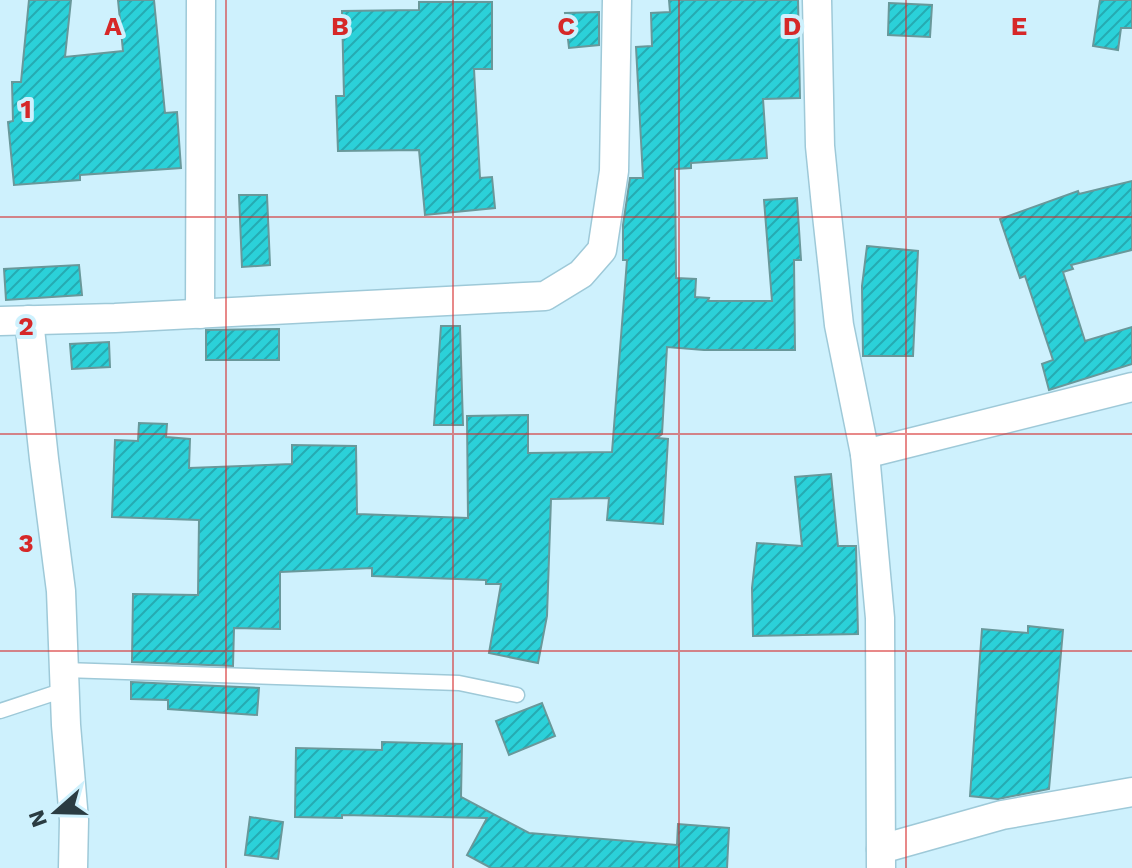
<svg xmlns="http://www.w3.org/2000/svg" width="1132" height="868" font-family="'Work Sans',sans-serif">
<defs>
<pattern id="building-hatch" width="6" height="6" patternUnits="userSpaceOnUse" patternTransform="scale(2)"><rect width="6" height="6" fill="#2bd1d9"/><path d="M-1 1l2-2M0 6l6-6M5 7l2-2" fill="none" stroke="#25abb2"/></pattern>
</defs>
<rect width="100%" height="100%" fill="#cef1fd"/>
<g fill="url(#building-hatch)" stroke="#69989a" stroke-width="2">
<path d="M 29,0 L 71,0 L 65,57 L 123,51 L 118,0 L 154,0 L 165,113 L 177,112 L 181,168 L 80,175 L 80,180 L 14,185 L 8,122 L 13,121 L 12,82 L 21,82 Z"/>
<path d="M 669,0 L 798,0 L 800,98 L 763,99 L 767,158 L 691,163 L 691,168 L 675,169 L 676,278 L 696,279 L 695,297 L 709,298 L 708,301 L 772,301 L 764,200 L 797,198 L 801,260 L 794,260 L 795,350 L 704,350 L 667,347 L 662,434 L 657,438 L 668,439 L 663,524 L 607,520 L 609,498 L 551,499 L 547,616 L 538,663 L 489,653 L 501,584 L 486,584 L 486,580 L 372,576 L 372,568 L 280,572 L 280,629 L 234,628 L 233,666 L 132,662 L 133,594 L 198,595 L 199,520 L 112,517 L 115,440 L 138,441 L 139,423 L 167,424 L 166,437 L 190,439 L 189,468 L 292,464 L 292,445 L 356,446 L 357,514 L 468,518 L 467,416 L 528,415 L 528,453 L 612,452 L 627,260 L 623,260 L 623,225 L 630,178 L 643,178 L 636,47 L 652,46 L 651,13 L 670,12 Z"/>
<path d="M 1100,0 L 1132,0 L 1132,28 L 1121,28 L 1118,50 L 1093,46 Z"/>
<path d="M 419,2 L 492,2 L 492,69 L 474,69 L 480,178 L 492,177 L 495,208 L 425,215 L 419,150 L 338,151 L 336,96 L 344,96 L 342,11 L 419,10 Z"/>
<path d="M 889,3 L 932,5 L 930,37 L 888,35 Z"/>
<path d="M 599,12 L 599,45 L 569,48 L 565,13 Z"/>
<path d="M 1132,181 L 1132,250 L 1071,265 L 1073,269 L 1063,272 L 1085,341 L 1132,327 L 1132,364 L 1049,390 L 1042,364 L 1053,360 L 1025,276 L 1020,278 L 1000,219 L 1078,191 L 1079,194 Z"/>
<path d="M 239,195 L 267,195 L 270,265 L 242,267 Z"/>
<path d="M 867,246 L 918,251 L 913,356 L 863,356 L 862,286 Z"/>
<path d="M 79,265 L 82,295 L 6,300 L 4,269 Z"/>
<path d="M 441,326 L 460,326 L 463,425 L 434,425 Z"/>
<path d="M 279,329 L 279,360 L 206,360 L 206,330 Z"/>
<path d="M 109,342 L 110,367 L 72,369 L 70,344 Z"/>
<path d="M 831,474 L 838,546 L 856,546 L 858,634 L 753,636 L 752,588 L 757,543 L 802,546 L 795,477 Z"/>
<path d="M 1028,626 L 1063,630 L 1049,789 L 998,799 L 970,796 L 982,629 L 1028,633 Z"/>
<path d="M 131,682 L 259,688 L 257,715 L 168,709 L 168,700 L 131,699 Z"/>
<path d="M 542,703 L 555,736 L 509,755 L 496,721 Z"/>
<path d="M 382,742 L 462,744 L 461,797 L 529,833 L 677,845 L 678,824 L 729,828 L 727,868 L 491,868 L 467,855 L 487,818 L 342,815 L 342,818 L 295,817 L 296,748 L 382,750 Z"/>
<path d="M 250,817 L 283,822 L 278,859 L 245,855 Z"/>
</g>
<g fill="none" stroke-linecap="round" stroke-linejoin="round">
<defs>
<g id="service">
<path d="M 64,670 L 459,683 L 517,695"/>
<path d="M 0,711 L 64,690"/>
</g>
<g id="minor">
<path d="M 817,0 L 820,146 L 826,206 L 839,325 L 865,454 L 880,618 L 881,868"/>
<path d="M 200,314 L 201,0"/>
<path d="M 29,320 L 44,459 L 61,591 L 66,725 L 74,820 L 73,868"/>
<path d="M 0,321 L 115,318 L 545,296 L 581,274 L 602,250 L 614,171 L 617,0"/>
<path d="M 865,454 L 1132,387"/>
<path d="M 881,849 L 1002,815 L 1132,792"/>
</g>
</defs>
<use href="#service" stroke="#9ec9d8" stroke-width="17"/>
<use href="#minor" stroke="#9ec9d8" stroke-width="31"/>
<use href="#service" stroke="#fff" stroke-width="14"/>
<use href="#minor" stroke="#fff" stroke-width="28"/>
</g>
<path fill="none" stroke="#d62828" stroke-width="2" stroke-opacity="0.55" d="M 226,0 L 226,868M 453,0 L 453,868M 679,0 L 679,868M 906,0 L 906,868M 0,217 L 1132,217M 0,434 L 1132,434M 0,651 L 1132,651"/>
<g font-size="26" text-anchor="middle" font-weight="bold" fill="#d62828" stroke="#cef1fd" stroke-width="8" stroke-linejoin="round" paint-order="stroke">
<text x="113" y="35">A</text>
<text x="340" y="35">B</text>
<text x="566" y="35">C</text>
<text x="792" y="35">D</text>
<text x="1019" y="35">E</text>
<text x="26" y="118">1</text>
<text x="26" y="335">2</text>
<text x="26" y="552">3</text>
</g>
<g transform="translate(56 812) rotate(250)" stroke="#cef1fd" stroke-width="6" paint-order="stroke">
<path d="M0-6L14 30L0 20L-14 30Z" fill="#2b3c42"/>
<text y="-12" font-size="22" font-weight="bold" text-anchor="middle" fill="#2b3c42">N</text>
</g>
</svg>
